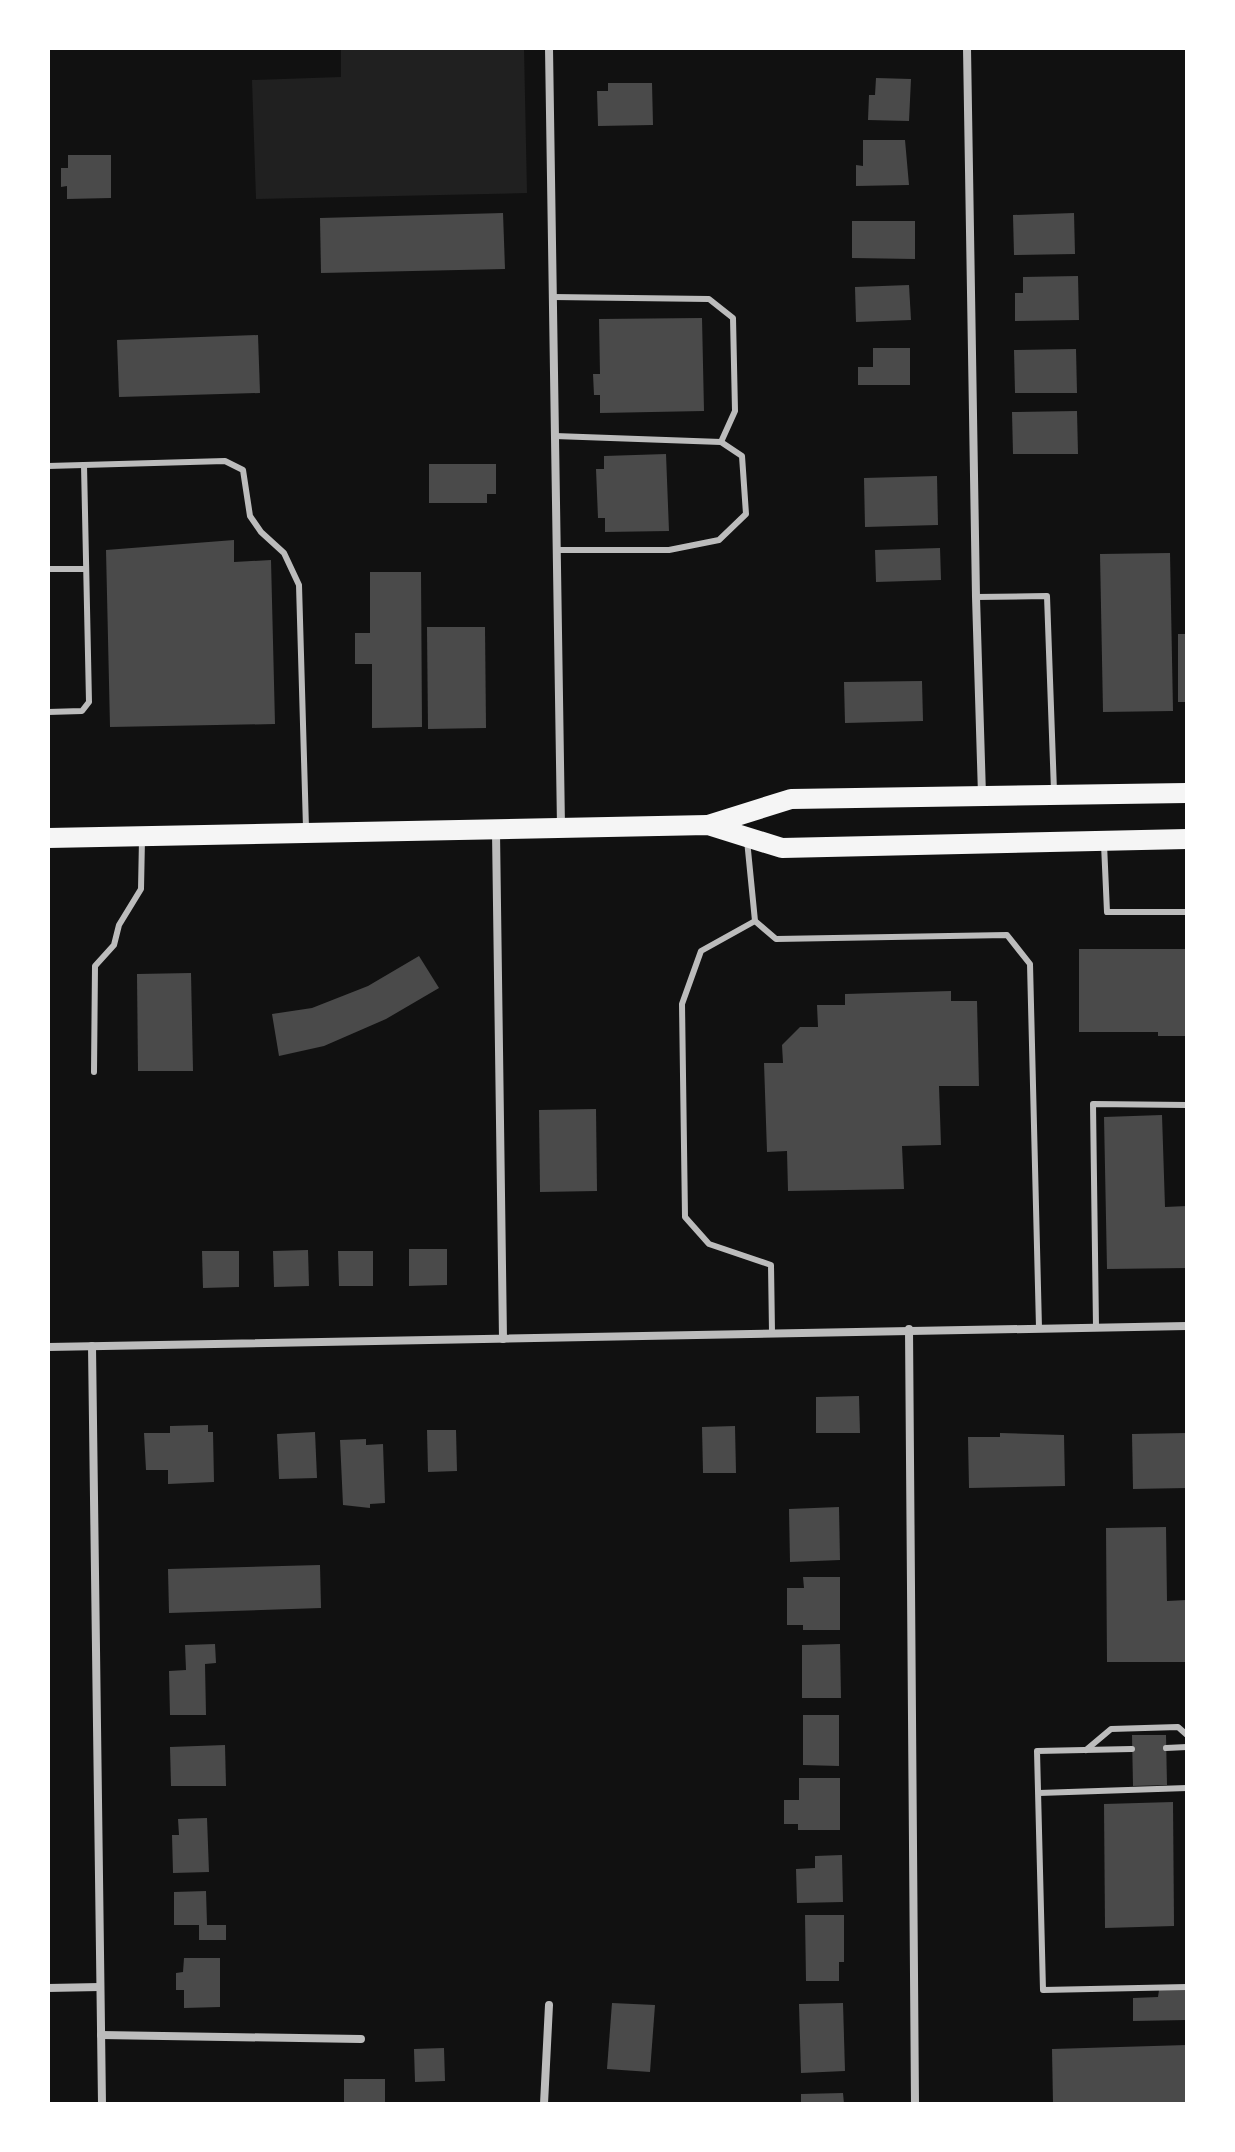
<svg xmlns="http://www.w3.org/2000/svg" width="1235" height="2152" font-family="Montserrat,sans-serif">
<rect width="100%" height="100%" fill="#111"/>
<path fill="#202020" d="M 341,48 L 524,48 L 527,193 L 256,199 L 252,80 L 341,77 Z"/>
<g fill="#4a4a4a">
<path d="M 876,78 L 911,79 L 909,121 L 868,120 L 869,95 L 875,95 Z"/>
<path d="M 608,83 L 652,83 L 653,125 L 598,126 L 597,91 L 608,91 Z"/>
<path d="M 863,140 L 905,140 L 909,185 L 856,186 L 856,165 L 863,166 Z"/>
<path d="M 68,155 L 111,155 L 111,198 L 67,199 L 67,186 L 61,187 L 61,168 L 68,168 Z"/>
<path d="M 503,213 L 505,269 L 321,273 L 320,218 Z"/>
<path d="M 1074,213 L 1075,254 L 1014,255 L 1013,215 Z"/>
<path d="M 852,221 L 915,221 L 915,259 L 852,258 Z"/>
<path d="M 1078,276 L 1079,320 L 1015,321 L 1015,293 L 1023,293 L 1023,277 Z"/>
<path d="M 909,285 L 911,320 L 856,322 L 855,287 Z"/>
<path d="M 702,318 L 704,411 L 600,413 L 600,395 L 594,395 L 593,374 L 600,374 L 599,319 Z"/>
<path d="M 258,335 L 260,393 L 119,397 L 117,340 Z"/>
<path d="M 873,348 L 910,348 L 910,385 L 858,385 L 858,367 L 873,367 Z"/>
<path d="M 1076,349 L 1077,393 L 1015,393 L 1014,350 Z"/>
<path d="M 1077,411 L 1078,454 L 1013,454 L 1012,412 Z"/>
<path d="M 666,454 L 669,531 L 605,532 L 605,518 L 598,518 L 596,469 L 604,469 L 604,456 Z"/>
<path d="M 429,464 L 496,464 L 496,494 L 487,494 L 487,503 L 429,503 Z"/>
<path d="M 937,476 L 938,525 L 865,527 L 864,478 Z"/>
<path d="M 234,540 L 234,562 L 271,560 L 275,724 L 110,727 L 106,550 Z"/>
<path d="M 940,548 L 941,580 L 876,582 L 875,550 Z"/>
<path d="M 1170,553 L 1173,711 L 1103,712 L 1100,554 Z"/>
<path d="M 370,572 L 421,572 L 422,727 L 372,728 L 372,664 L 355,664 L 355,633 L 370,633 Z"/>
<path d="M 427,627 L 485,627 L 486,728 L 428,729 Z"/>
<rect x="1178" y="634" width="9" height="68"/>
<path d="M 922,681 L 923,721 L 845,723 L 844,682 Z"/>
<path d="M 1079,949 L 1187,949 L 1187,1036 L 1158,1036 L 1158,1032 L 1079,1032 Z"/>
<path d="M 419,956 L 439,988 L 386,1019 L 324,1046 L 279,1056 L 272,1014 L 312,1008 L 368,986 Z"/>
<path d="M 191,973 L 193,1071 L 138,1071 L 137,974 Z"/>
<path d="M 951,991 L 951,1001 L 977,1001 L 979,1086 L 939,1086 L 941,1145 L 902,1146 L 904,1189 L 788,1191 L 787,1151 L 767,1152 L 764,1063 L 783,1063 L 782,1045 L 800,1027 L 818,1027 L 817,1005 L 845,1005 L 845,994 Z"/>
<path d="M 596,1109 L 597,1191 L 540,1192 L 539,1110 Z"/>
<path d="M 1162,1115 L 1165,1207 L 1187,1206 L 1187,1268 L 1107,1269 L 1104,1117 Z"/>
<path d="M 409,1249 L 447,1249 L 447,1285 L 409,1286 Z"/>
<path d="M 308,1250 L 309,1286 L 274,1287 L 273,1251 Z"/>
<path d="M 202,1251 L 239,1251 L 239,1287 L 203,1288 Z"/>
<path d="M 338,1251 L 373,1251 L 373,1286 L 339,1286 Z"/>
<path d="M 859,1396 L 860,1433 L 816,1433 L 816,1397 Z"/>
<path d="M 208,1425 L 208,1432 L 213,1432 L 214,1482 L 168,1484 L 168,1470 L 146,1470 L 144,1433 L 170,1433 L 170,1426 Z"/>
<path d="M 735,1426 L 736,1473 L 703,1473 L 702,1427 Z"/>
<path d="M 427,1430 L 456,1430 L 457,1471 L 428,1472 Z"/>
<path d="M 315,1432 L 317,1478 L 279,1479 L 277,1434 Z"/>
<path d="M 1000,1433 L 1064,1435 L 1065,1486 L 969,1488 L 968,1437 L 1000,1437 Z"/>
<path d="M 1187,1433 L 1187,1488 L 1133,1489 L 1132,1434 Z"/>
<path d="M 366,1439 L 366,1445 L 383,1444 L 385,1503 L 370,1504 L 370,1508 L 343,1505 L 340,1440 Z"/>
<path d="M 839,1507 L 840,1560 L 790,1562 L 789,1509 Z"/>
<path d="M 1166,1527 L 1167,1601 L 1187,1600 L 1187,1662 L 1107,1662 L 1106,1528 Z"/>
<path d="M 320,1565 L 321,1608 L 169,1613 L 168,1569 Z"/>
<path d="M 803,1577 L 840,1577 L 840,1630 L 803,1630 L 803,1625 L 787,1625 L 787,1588 L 804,1588 Z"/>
<path d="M 215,1644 L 216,1663 L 205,1664 L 206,1715 L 170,1715 L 169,1671 L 186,1670 L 185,1645 Z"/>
<path d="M 840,1644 L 841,1698 L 802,1698 L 802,1645 Z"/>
<path d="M 803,1715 L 839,1715 L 839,1766 L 803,1765 Z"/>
<path d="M 1132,1735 L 1166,1735 L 1167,1785 L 1133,1786 Z"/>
<path d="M 225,1745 L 226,1786 L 171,1786 L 170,1747 Z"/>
<path d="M 799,1778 L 840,1778 L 840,1830 L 798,1830 L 798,1824 L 784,1824 L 784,1800 L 799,1800 Z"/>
<path d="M 1173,1802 L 1174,1926 L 1105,1928 L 1104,1804 Z"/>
<path d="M 207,1818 L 209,1872 L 173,1873 L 172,1835 L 179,1835 L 178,1819 Z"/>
<path d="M 842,1855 L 843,1902 L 797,1903 L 796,1869 L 815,1868 L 815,1856 Z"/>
<path d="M 206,1891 L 207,1925 L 226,1925 L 226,1940 L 199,1940 L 199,1925 L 174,1925 L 174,1892 Z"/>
<path d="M 805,1915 L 844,1915 L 844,1962 L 839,1962 L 839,1981 L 806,1981 Z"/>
<path d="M 184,1958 L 220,1958 L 220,2007 L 184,2008 L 184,1990 L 176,1990 L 176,1973 L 183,1972 Z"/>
<path d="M 1159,1990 L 1187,1990 L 1187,2020 L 1133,2021 L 1133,1998 L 1158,1997 Z"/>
<path d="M 612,2003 L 655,2005 L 650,2072 L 607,2069 Z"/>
<path d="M 843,2003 L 845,2071 L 801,2073 L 799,2004 Z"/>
<path d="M 1187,2045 L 1187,2104 L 1053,2104 L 1052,2049 Z"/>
<path d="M 444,2048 L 445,2081 L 415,2082 L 414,2049 Z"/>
<rect x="344" y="2079" width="41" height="25"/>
<path d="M 843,2093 L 844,2104 L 801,2104 L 801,2094 Z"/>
</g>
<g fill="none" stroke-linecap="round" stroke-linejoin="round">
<g stroke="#bcbcbc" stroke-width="6">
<path d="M 553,297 L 709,299 L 733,318 L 735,411 L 721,442"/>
<path d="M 555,436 L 721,442 L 742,456 L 746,514 L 719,540 L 669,550 L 557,550"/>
<path d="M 48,466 L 225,461 L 243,470 L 250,516 L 261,532 L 284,553 L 299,585 L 306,828"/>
<path d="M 48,569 L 86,569"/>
<path d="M 976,597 L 1047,596 L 1054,791"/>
<path d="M 48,712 L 82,711 L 89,702 L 84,465"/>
<path d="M 747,840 L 755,921 L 776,939 L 1007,935 L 1030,964 L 1039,1328"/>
<path d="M 1104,844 L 1107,912 L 1187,912"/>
<path d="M 755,921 L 701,951 L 682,1004 L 685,1217 L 709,1244 L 771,1265 L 772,1332"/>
<path d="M 94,1072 L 95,966 L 114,945 L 119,925 L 141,889 L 142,839"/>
<path d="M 1096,1327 L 1093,1104 L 1187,1105"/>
<path d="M 1166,1748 L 1187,1747"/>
<path d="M 1132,1749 L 1037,1751 L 1043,1990 L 1187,1987"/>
<path d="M 1086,1750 L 1111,1729 L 1178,1727 L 1187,1735"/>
<path d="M 1039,1793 L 1187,1788"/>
</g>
<g stroke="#bcbcbc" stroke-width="8">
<path d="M 549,48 L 561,827"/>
<path d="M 967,48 L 976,597 L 982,795"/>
<path d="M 496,832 L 503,1339"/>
<path d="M 909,1329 L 915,2104"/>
<path d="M 92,1346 L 102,2104"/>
<path d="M 48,1347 L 1187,1326"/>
<path d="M 48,1988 L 100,1987"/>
<path d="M 101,2035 L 361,2039"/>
<path d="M 544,2104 L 549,2005"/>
</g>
<g stroke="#f5f5f5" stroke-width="20">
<path d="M 708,825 L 791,799 L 1187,793"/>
<path d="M 48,838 L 708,825 L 782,848 L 1187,839"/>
</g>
</g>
<rect width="1235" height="2152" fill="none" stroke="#ffffff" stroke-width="100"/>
</svg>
